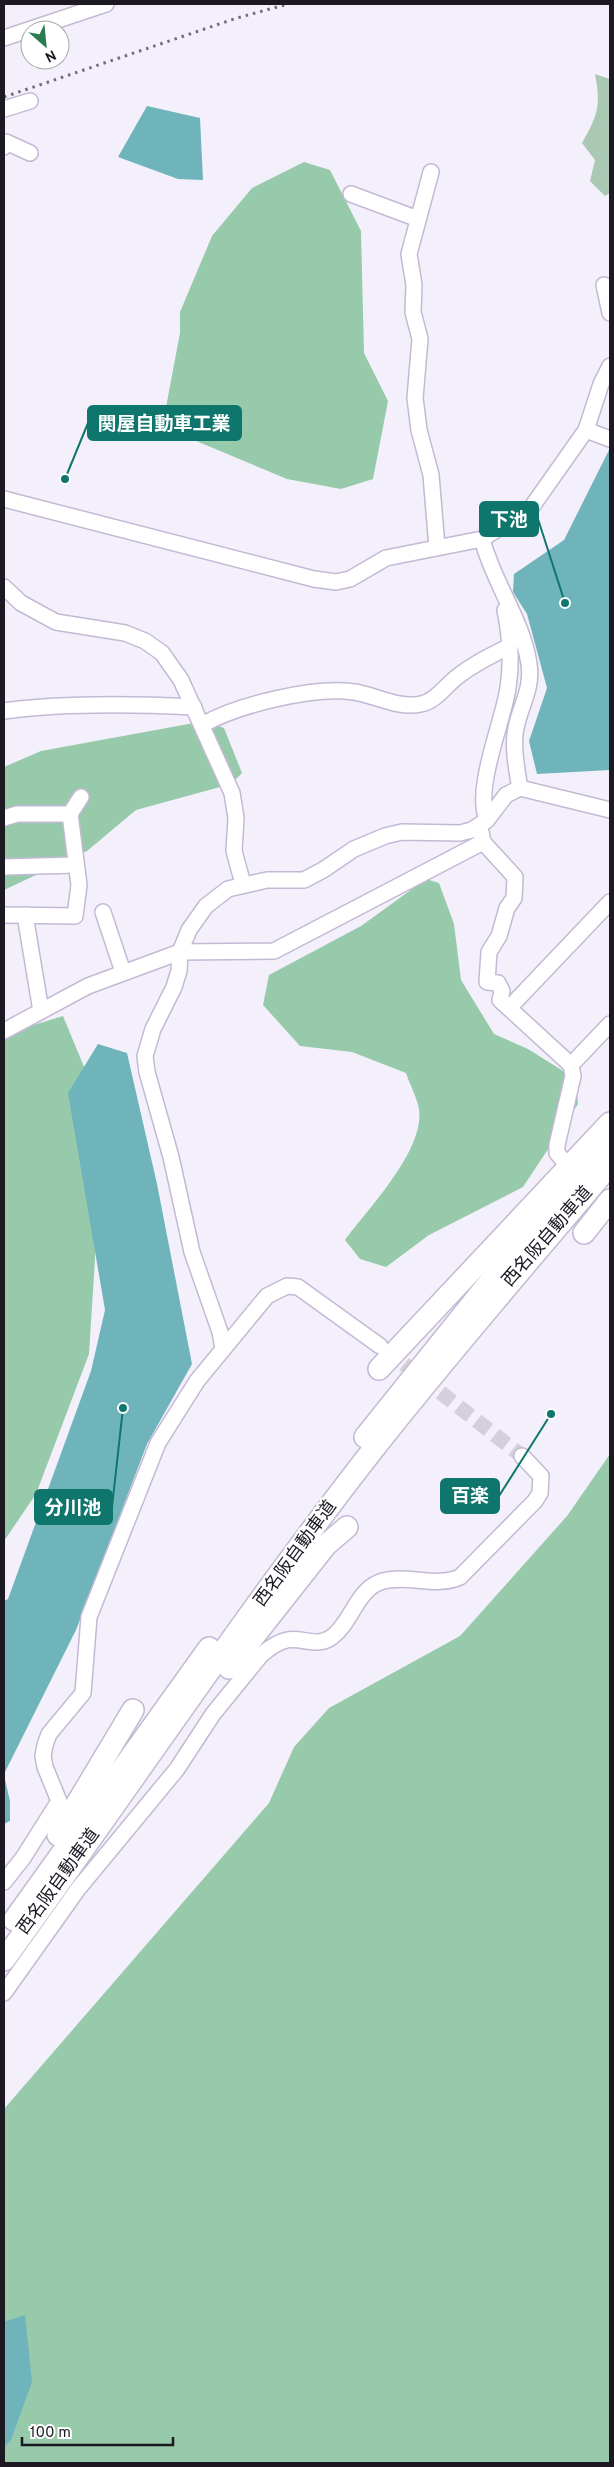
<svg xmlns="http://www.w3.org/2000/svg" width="614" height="2467" font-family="Overpass,'Noto Sans JP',sans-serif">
<rect width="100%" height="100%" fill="#f4f0fb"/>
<path fill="#a9c9b5" d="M 595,74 L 610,79 L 610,193 L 605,196 L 590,181 L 595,160 L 582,143 C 598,115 601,106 595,74 Z"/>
<g fill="#96caab">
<path d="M 304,162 L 330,170 L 361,231 L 364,353 L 388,401 L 373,479 L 341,489 L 287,479 L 170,430 L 164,418 L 180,333 L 180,312 L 212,236 L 252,188 Z"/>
<path d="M 205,721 L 224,728 L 242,773 L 231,784 L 136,810 L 87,851 L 4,890 L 4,767 L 41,751 Z"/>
<path d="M 426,879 L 439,883 L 454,924 L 461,980 L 494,1034 L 528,1049 L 576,1079 L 578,1104 L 523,1187 L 429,1235 L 386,1267 L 360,1259 L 345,1240 C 368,1209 425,1150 419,1109 C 417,1098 410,1085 406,1073 L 352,1052 L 300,1046 L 263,1005 L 269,975 L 361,926 Z"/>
<path d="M 63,1016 L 87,1074 L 96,1166 L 95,1259 L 89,1354 L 36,1494 L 4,1541 L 4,1034 Z"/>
<path d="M 610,1454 L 610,2463 L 4,2463 L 4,2109 L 269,1803 L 294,1747 L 329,1708 L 460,1636 L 567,1516 Z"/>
</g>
<g fill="#6fb4bb">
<path d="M 147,106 L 200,118 L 203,180 L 178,179 L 118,157 Z"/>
<path d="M 610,448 L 610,770 L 537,774 L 529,741 L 547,688 L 527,614 L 513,592 L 514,574 L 564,540 Z"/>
<path d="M 98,1044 L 127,1053 L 157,1184 L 192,1364 L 147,1444 L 76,1630 L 4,1774 L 4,1601 L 8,1599 L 91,1371 L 105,1310 L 68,1093 Z"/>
<path d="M 4,1775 L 10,1801 L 10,1821 L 4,1824 Z"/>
<path d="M 25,2315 L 32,2382 L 11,2440 L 4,2447 L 4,2322 Z"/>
</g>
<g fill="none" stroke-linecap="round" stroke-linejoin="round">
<path stroke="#d4d0db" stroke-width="15" stroke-dasharray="15 8" stroke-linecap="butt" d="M 386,1350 L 522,1456"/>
<defs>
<g id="minor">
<path d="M 4,38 L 106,4"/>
<path d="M 4,109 L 30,101"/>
<path d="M 4,147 L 6,142 L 30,153"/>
<path d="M 431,172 L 409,254 L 414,285 L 413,312 L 420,339 L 415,398 L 419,430 L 431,475 L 437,547"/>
<path d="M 351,194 L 418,219"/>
<path d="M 604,285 L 610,313"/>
<path d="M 586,430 L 610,439"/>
<path d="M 4,499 L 314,579 L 336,582 L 350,579 L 386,558 L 482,539 L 531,508 L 586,430 L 601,384 L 610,366"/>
<path d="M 482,539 C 493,582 523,621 529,664 C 533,692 518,708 515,734 C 513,752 517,771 520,788"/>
<path d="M 4,587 L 21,603 L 56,622 L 125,633 L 145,641 L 162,653 L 181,680 L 232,793 L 236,818 L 234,851 L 243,884"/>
<path d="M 4,711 C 62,703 134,704 194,707"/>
<path d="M 202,725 C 237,705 314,686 354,692 C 376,695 397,709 421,704 C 436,701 445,686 457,677 C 473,664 492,655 510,646"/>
<path d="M 4,818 L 17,814 L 70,814 L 81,797"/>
<path d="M 487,820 C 474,788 503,722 508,688 C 512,662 510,635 505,610"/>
<path d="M 481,832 L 483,842 L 515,877 L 514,898 L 507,908 L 499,936 L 489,952 L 487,982 L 498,983 L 502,991 L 500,1000 L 571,1065 L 573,1076 L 557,1145 L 557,1153 L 562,1159"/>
<path d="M 4,867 L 76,865"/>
<path d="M 103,912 L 123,972"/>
<path d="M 4,915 L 75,916 L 79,885 L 70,814"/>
<path d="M 25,915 L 41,1011"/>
<path d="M 509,1008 L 610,902"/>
<path d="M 4,1031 L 88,986 L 180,952 L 274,951 L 483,842"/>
<path d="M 571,1065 L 610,1024"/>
<path d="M 223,1348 L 220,1332 L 192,1252 L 171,1157 L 147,1072 L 145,1056 L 153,1029 L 174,987 L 179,971 L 180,952 L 189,930 L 206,906 L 228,889 L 267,880 L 304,880 L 323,870 L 354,849 L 385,836 L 402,832 L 460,833 L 472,830 L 487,820 L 506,795 L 520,788 L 610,810"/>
<path d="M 4,1882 L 23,1858 L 59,1801 L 45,1767 L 43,1756 L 45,1745 L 49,1734 L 83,1693 L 89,1617 L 158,1443 L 197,1381 L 267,1296 L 287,1286 L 298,1287 L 380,1346"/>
<path d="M 4,1993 L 78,1889 L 177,1769 L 213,1714 L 261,1655 C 268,1649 277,1642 287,1640 C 303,1637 317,1648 332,1637 C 352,1622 357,1588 383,1581 C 408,1574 436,1588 460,1577 L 535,1501 L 540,1493 L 541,1476 L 522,1456"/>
</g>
<g id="highway">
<path d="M 584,1233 L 610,1200"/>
<path d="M 379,1369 L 610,1123"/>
<path d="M 365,1437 L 504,1264 L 610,1144"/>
<path d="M 229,1668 L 326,1545 L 347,1527"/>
<path d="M 58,1835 L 133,1710"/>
<path d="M 14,1920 L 209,1648"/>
<path d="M 4,1960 C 127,1791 243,1616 372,1451 C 449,1353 530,1260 610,1165"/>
</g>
</defs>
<use href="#minor" stroke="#c4b9d4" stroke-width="18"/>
<use href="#highway" stroke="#c4b9d4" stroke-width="24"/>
<use href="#minor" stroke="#fff" stroke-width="15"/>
<use href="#highway" stroke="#fff" stroke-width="21"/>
<path stroke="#716d77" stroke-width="3" stroke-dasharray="2.5 5" stroke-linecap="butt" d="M 4,97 L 237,18 L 288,4"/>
</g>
<g text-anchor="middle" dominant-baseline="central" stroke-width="4.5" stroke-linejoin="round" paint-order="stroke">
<g font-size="18" fill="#1d1923" stroke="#fff">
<text transform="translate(548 1237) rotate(-49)">西名阪自動車道</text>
<text transform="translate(296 1554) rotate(-54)">西名阪自動車道</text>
<text transform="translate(59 1882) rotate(-54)">西名阪自動車道</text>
</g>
</g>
<path fill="none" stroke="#0f766e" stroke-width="2" d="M65 479L88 423M565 603L538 519M551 1414L499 1496M123 1408L112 1507"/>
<g fill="#0f766e" stroke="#fff" stroke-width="2">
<circle cx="65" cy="479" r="5"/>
<circle cx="565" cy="603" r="5"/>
<circle cx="551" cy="1414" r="5"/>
<circle cx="123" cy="1408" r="5"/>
</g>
<g fill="#0f766e" stroke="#0f766e" stroke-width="2">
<rect x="88" y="406" width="153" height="34" rx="5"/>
<rect x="480" y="502" width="58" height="34" rx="5"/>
<rect x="441" y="1479" width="58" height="34" rx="5"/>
<rect x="35" y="1490" width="77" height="34" rx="5"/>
</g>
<g font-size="19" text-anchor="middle" font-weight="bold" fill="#fff">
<text x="164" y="430">関屋自動車工業</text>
<text x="509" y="526">下池</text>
<text x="470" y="1502">百楽</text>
<text x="73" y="1514">分川池</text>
</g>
<rect width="614" height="2467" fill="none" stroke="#1d1923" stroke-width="10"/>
<g transform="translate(45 45) rotate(153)"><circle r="24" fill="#ffffff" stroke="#a5a3a7"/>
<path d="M0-4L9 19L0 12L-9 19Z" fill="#2a7d4f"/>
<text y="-8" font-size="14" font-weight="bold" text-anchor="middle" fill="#1d1923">N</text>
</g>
<path d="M22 2437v8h151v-8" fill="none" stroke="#1d1923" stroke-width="2.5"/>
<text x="30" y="2437" font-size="15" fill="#1d1923" stroke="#ffffff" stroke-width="4" paint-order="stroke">100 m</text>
</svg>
